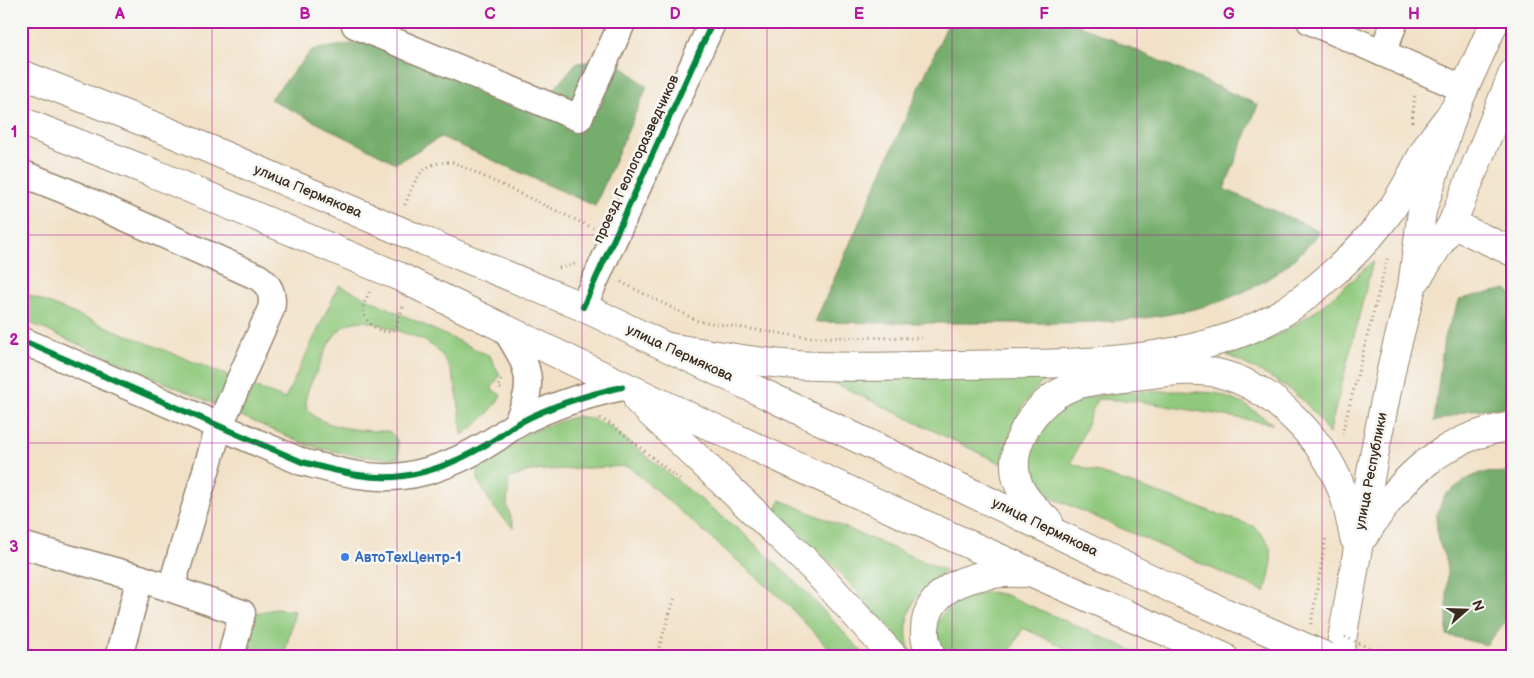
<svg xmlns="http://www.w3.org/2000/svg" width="1534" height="678" font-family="'Balsamiq Sans',sans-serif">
<rect width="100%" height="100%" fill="#f6f6f2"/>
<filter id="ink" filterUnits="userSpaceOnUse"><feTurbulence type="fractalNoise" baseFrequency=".02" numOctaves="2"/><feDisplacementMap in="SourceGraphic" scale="10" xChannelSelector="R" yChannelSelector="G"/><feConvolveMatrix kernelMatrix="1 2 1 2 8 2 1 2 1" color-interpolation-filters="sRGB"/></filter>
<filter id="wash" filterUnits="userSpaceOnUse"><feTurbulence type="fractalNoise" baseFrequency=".0096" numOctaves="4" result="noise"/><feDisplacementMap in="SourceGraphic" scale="20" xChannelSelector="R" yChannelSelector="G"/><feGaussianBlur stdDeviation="1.12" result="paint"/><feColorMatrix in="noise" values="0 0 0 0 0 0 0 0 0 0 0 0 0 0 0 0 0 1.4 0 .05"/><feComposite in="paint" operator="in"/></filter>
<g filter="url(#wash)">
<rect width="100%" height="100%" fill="#f2e1c7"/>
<g fill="#90c97d" stroke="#667a4e">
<path d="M 1373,261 L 1329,434 C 1323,425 1317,416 1310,408 C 1289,384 1255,369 1227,355 C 1294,334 1323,307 1373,261 Z"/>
<path d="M 339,285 L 490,356 L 500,375 L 491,389 L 501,395 C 491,413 478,424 462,435 C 458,400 458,356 421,339 C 411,335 400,332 389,328 C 376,323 358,317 345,326 C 331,335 325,351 319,366 C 315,376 305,391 306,402 C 306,428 370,432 389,431 L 397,439 L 400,458 C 368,459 339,453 307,445 L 21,319 L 21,292 L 285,399 Z"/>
<path d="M 822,377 L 1049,377 C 1020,400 1010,429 1002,464 Z"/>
<path d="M 1180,391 L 1216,393 L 1244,404 L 1273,424 L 1137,401 L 1097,399 L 1071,463 L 1253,526 C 1278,547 1273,563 1265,592 L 1037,491 L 1030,469 L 1031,451 L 1034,438 L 1051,413 L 1083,398 L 1118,392 Z"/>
<path d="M 577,416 L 591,418 L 609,426 L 744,534 L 803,589 L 867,657 L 837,657 L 784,601 L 628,466 L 529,471 L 509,479 L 507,505 L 514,529 L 494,508 L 478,481 L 478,464 C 513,436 535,430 577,416 Z"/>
<path d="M 781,500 L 946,571 C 916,588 899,617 910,652 L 834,566 L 778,513 L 776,509 Z"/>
<path d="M 990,592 L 1006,595 L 1148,657 L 1085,657 L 1023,628 L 1007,657 L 941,657 L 936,623 C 950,603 965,596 990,592 Z"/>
<path d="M 275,609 L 295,611 L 284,657 L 240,657 L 247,632 L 256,613 Z"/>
</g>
<g fill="#74ad6c" stroke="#586c45">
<path d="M 949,21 L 1071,21 L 1258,105 L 1224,189 L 1320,231 C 1246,330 1103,323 993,323 C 934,323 874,323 815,322 Z"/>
<path d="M 395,37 L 546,99 L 576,63 L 614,59 L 647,87 L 595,206 L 441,137 L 396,163 L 270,99 L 312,50 Z"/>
<path d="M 1507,289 L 1513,297 L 1513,407 L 1470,410 L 1434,422 L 1444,337 L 1460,299 Z"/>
<path d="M 1513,472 L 1513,613 L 1486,645 L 1447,635 L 1447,563 L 1438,540 L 1436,517 L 1444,496 L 1465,480 L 1480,473 Z"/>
</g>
</g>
<g filter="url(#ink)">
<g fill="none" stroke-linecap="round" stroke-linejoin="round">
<defs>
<g id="minor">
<path d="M 1310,21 L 1464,89"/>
<path d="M 355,25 L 579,118 L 623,21"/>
<path d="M 1382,53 L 1395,21"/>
<path d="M 21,173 L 64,190 L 258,277 C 270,285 274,295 271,309 L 219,427 L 171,588"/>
<path d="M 583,307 L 713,21"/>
<path d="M 505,329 C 529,366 537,383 516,424"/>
<path d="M 21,340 L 302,462 C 334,470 369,481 403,476 C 435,472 469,456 497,438 C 504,433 511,427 519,423 C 552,405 585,395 622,387"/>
<path d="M 21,545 L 140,578"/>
<path d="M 119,657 L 140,578 L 242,613 L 231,657"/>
</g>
<g id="major">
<path d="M 1452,224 L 1513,252"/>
<path d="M 417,238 L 583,307 L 1183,594"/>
<path d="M 398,276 C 669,411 946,536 1224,657"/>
<path d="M 1417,279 L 1452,224 L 1513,73"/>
<path d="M 668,347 C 706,353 745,361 784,364 C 841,369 901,366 958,365 C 1067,363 1210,369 1301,300 C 1332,276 1364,246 1387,215 C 1404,194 1414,168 1428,145 C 1436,133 1446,121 1455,109"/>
<path d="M 638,401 L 814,569 L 894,657"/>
<path d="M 1049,522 C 1039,512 1026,502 1020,488 C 1002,449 1035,401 1071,387 C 1090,379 1114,379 1134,376 C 1162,373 1193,367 1221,374 C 1273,387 1324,440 1342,490 C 1348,506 1351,522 1354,538"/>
<path d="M 1365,535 C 1400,478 1443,436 1513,426"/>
<path d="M 931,657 C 929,650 925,641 925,634 C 923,582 983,571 1024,573"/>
<path d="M 1339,657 L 1375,450 L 1393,361 L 1412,287 L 1422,211 L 1455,109 L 1495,21"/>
</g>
</defs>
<use href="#minor" stroke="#968672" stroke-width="29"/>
<use href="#major" stroke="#968672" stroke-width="30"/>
<g stroke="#968672" stroke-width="3" stroke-dasharray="1 4" stroke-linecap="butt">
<path d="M 1412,122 L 1415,94"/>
<path d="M 405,205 C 415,179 421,161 453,162 L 593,228"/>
<path d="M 559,268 L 575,264"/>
<path d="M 621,282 L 698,321 L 804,337 L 922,338"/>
<path d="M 369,292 C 368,296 364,302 363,307 C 362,321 378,333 391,332 L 395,328 L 403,307"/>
<path d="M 501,380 L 498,387 L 503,390"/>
<path d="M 600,418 L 615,427 L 680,480"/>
<path d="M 1342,434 L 1388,256"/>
<path d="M 1311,624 L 1326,537"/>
<path d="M 335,657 L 340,657"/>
<path d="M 656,657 L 675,597"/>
<path d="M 785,657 L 786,656"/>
<path d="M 1505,657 L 1513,638"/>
</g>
<use href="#minor" stroke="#fff" stroke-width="26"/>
<use href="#major" stroke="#fff" stroke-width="28"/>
<defs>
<g id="major-bridge">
<path d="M 21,74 L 167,131 L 417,238"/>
<path d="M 21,121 L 153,173 L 398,276"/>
<path d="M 1183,594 L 1327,657"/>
</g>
</defs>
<use href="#major-bridge" stroke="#968672" stroke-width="30" stroke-linecap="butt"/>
<path stroke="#968672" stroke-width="3" stroke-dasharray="1 4" stroke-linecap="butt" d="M 1345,637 L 1390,657"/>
<use href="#major-bridge" stroke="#fff" stroke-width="28"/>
<defs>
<g id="cycleway">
<path d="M 583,307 L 713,21"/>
<path d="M 21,340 L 302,462 C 334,470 369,481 403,476 C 435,472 469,456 497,438 C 504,433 511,427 519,423 C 552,405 585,395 622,387"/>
</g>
</defs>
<use href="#cycleway" stroke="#f6f6f2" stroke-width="9"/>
<use href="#cycleway" stroke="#00873e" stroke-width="6"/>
</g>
</g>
<path fill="none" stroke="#b5179e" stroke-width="1" stroke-opacity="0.55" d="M 212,21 L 212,657M 397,21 L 397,657M 582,21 L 582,657M 767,21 L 767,657M 952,21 L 952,657M 1137,21 L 1137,657M 1322,21 L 1322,657M 21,235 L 1513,235M 21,443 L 1513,443"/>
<circle fill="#3f7fe0" stroke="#f6f6f2" stroke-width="2" cx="345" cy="557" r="5"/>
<g text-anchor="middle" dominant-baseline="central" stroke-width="5" stroke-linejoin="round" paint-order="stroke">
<g font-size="14" fill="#3b2a1e" stroke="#f6f6f2">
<text transform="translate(636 159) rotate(-65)">проезд Геологоразведчиков</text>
<text transform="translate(308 191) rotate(23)">улица Пермякова</text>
<text transform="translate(680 353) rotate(25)">улица Пермякова</text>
<text transform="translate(1371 471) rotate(-79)">улица Республики</text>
<text transform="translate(1045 527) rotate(26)">улица Пермякова</text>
</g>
<g font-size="14" font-weight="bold" fill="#366cbe" stroke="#f6f6f2" text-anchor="start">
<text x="355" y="557">АвтоТехЦентр-1</text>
</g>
</g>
<rect width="1534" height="678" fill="none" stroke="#f6f6f2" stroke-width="55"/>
<g transform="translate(1466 610) rotate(70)" stroke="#f6f6f2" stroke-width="4" paint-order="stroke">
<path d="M0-4L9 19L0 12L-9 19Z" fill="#3b2a1e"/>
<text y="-8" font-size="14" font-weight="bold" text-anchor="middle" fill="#3b2a1e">N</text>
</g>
<rect x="28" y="28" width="1478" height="622" fill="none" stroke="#b5179e" stroke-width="2"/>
<g font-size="16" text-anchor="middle" font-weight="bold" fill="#b5179e">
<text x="120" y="19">A</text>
<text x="305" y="19">B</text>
<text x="490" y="19">C</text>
<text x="675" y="19">D</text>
<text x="859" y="19">E</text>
<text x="1044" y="19">F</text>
<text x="1229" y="19">G</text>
<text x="1414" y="19">H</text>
<text x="14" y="137">1</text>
<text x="14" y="345">2</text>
<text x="14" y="552">3</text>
</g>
</svg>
